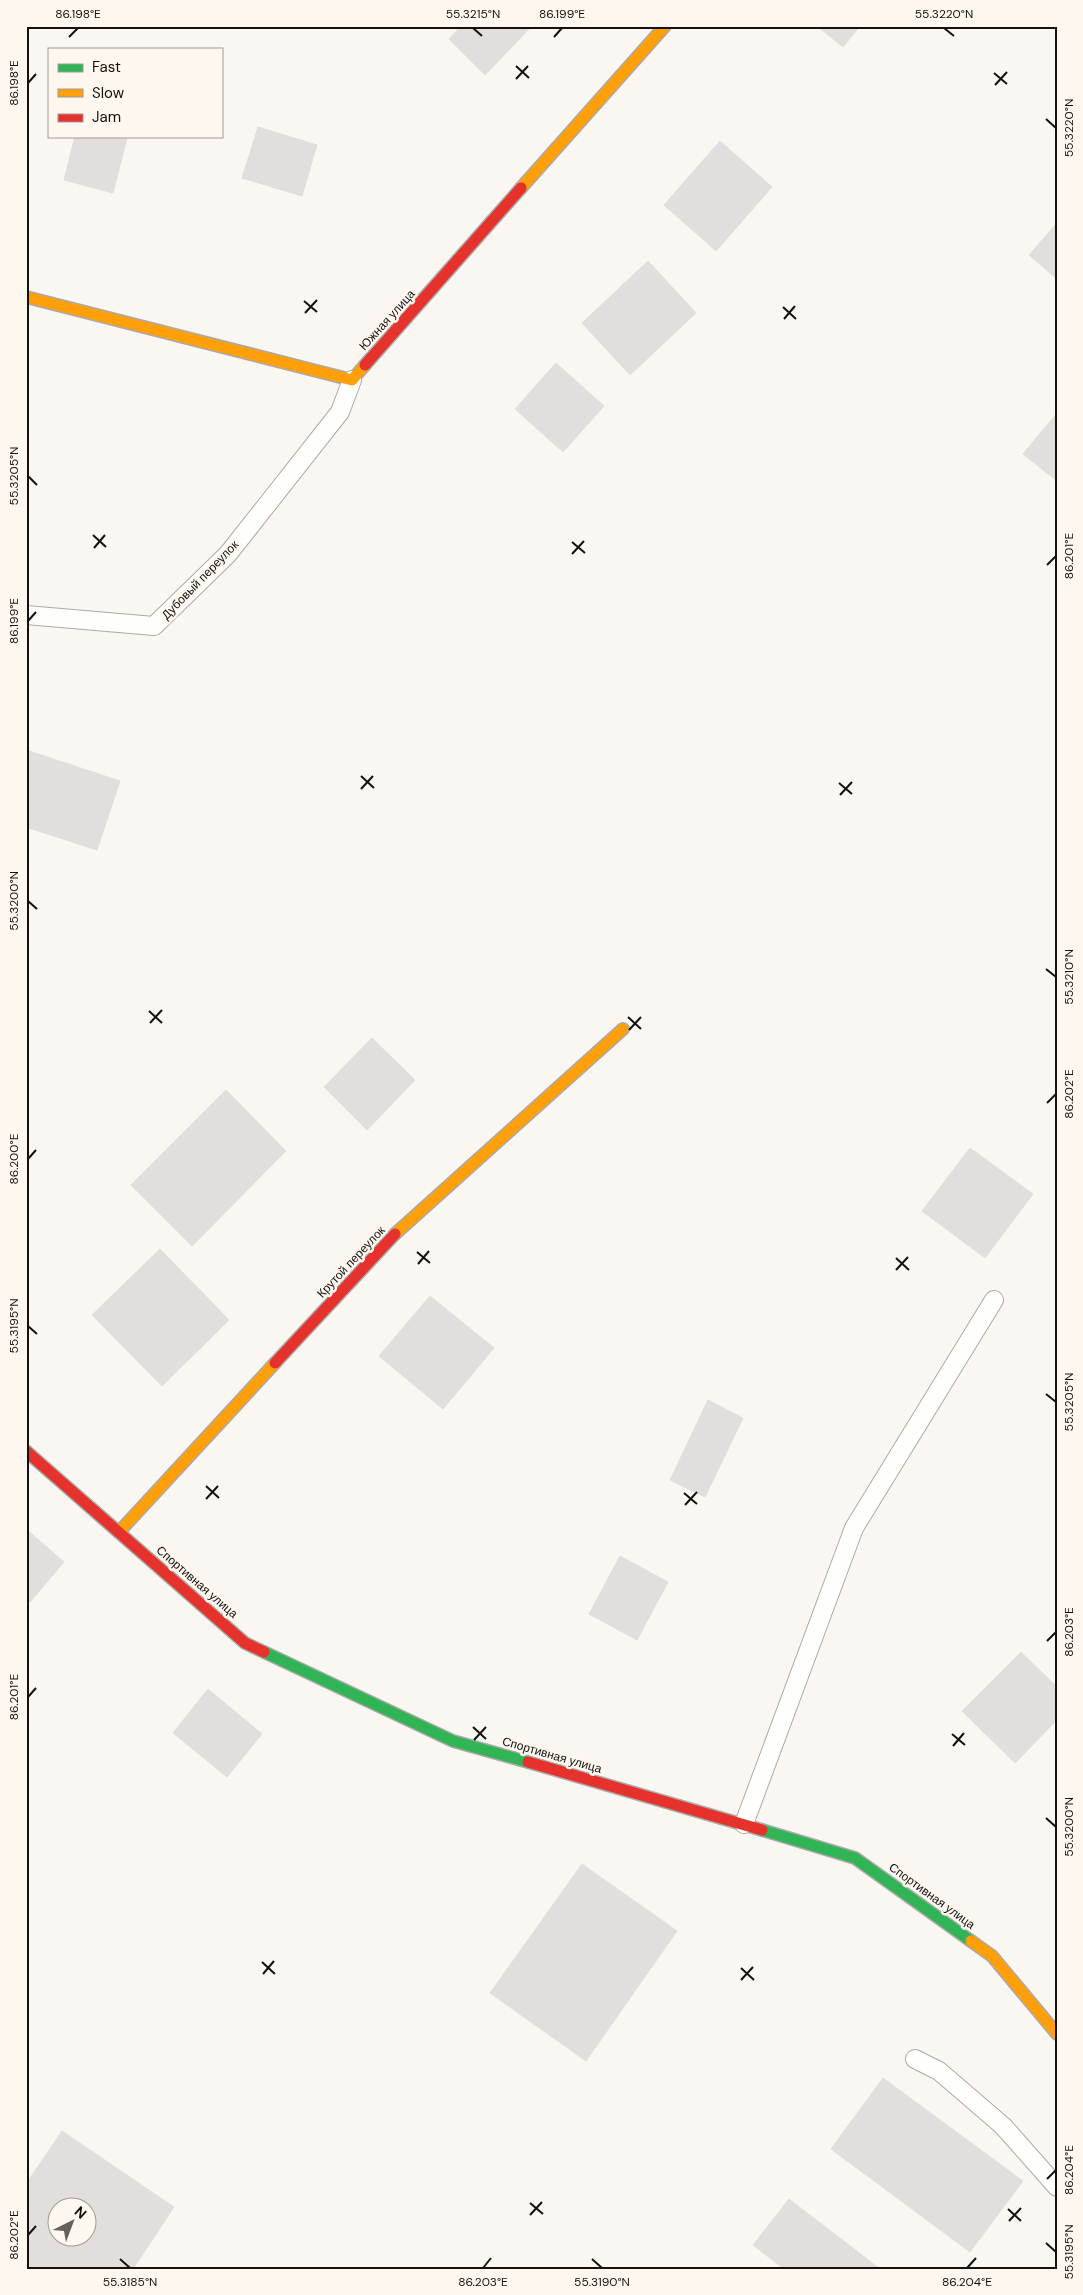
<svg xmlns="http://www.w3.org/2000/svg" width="1083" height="2295" font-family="'DM Sans',sans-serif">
<rect width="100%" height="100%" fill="#faf7f3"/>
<g fill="#e1dedd" stroke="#e1dedd" fill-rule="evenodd">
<path d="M 461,26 L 532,26 L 485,75 L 449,39 Z"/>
<path d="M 817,26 L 860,26 L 843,47 Z"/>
<path d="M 258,127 L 317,145 L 302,196 L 242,178 Z"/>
<path d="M 75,136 L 127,138 L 113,193 L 64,180 Z"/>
<path d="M 720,141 L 772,187 L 716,251 L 664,205 Z"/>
<path d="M 1057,223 L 1057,279 L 1029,255 Z"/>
<path d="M 648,261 L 696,313 L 630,375 L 582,323 Z"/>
<path d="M 556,363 L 604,406 L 563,452 L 515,409 Z"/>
<path d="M 1057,413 L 1057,481 L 1023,454 Z"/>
<path d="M 26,750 L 120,781 L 97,850 L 26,827 Z"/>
<path d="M 372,1038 L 415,1080 L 367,1130 L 324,1087 Z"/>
<path d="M 226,1090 L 286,1151 L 192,1246 L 131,1185 Z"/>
<path d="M 970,1148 L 1033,1194 L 985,1258 L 922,1211 Z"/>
<path d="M 160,1249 L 229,1320 L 162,1386 L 92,1315 Z"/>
<path d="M 430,1296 L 494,1348 L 443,1409 L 379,1356 Z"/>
<path d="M 708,1400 L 743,1418 L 705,1497 L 670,1480 Z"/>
<path d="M 26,1529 L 64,1562 L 30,1602 L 26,1599 Z"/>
<path d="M 620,1556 L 668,1582 L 637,1640 L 589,1614 Z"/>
<path d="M 1021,1652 L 1057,1687 L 1057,1720 L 1015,1763 L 962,1711 Z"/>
<path d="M 208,1689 L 262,1734 L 227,1777 L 173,1733 Z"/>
<path d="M 582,1864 L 677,1931 L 586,2061 L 490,1993 Z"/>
<path d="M 883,2078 L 1023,2181 L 970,2252 L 831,2149 Z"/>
<path d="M 62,2131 L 174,2207 L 133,2269 L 26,2269 L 26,2184 ZM 58,2208 L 88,2208 L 88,2238 L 58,2238 Z"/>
<path d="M 789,2199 L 880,2269 L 784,2269 L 753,2245 Z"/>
</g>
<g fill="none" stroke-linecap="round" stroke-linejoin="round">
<defs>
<g id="lane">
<path d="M 26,615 L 154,626 L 228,554 L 340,412 L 352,380"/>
<path d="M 744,1824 L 854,1528 L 994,1300"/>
<path d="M 915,2059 L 939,2071 L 1003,2126 L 1057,2187"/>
</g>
<g id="fast">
<path d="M 264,1652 L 453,1741 L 528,1762"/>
<path d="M 762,1830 L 855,1858 L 971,1941"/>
</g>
<g id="slow">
<path d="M 521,188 L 665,26"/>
<path d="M 26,297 L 352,380 L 365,365"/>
<path d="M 395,1234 L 623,1029"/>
<path d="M 119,1532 L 275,1363"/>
<path d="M 971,1941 L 992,1956 L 1057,2034"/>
</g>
<g id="jam">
<path d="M 365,365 L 521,188"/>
<path d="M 275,1363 L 395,1234"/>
<path d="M 26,1451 L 245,1643 L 264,1652"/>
<path d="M 528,1762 L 762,1830"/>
</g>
</defs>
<use href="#lane" stroke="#acaaa7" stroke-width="20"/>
<use href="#fast" stroke="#acaaa7" stroke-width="14"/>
<use href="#slow" stroke="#acaaa7" stroke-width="14"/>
<use href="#jam" stroke="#acaaa7" stroke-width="14"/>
<use href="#lane" stroke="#fefefd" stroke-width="18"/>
<use href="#fast" stroke="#30b455" stroke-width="11"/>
<use href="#slow" stroke="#ff9f0a" stroke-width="11"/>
<use href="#jam" stroke="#e5322d" stroke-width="11"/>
</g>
<path fill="none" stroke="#14120f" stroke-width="2" d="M 473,28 L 482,36M 944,28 L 954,36M 69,37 L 78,28M 554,37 L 562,28M 516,66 L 529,78M 994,73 L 1007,84M 516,79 L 528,66M 28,83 L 36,74M 995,85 L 1007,72M 1046,119 L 1056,128M 304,301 L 317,312M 783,307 L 796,319M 305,313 L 317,300M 784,319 L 795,306M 28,476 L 37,485M 93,535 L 106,547M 572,542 L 585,553M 94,548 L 105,535M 572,554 L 584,541M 1047,565 L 1056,556M 28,621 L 36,612M 361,776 L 374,788M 839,783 L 852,794M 361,789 L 373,776M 840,795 L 852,782M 28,901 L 37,909M 1046,969 L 1056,977M 149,1011 L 162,1023M 628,1017 L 641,1029M 150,1023 L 162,1010M 629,1030 L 641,1017M 1047,1103 L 1056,1094M 28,1159 L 36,1150M 417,1252 L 430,1263M 896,1258 L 909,1270M 418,1264 L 429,1251M 896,1270 L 908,1257M 28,1326 L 37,1334M 1046,1394 L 1056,1402M 206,1486 L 219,1498M 684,1493 L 697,1504M 206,1499 L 218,1486M 685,1505 L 697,1492M 1047,1641 L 1056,1632M 28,1697 L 36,1688M 473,1727 L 486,1739M 952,1734 L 965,1745M 474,1740 L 486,1727M 953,1746 L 964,1733M 1046,1818 L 1056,1827M 262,1962 L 275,1974M 741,1968 L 754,1980M 263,1974 L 274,1961M 741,1980 L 753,1967M 1047,2179 L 1056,2170M 530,2203 L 543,2214M 1008,2209 L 1021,2221M 530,2215 L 542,2202M 1009,2221 L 1021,2208M 28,2235 L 36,2226M 1046,2243 L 1056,2252M 120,2259 L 130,2268M 592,2259 L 602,2268M 483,2268 L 491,2258M 967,2268 L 976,2258"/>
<g text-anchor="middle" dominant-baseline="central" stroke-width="5" stroke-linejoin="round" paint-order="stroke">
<g font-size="12" fill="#14120f" stroke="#fdf7f0">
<text transform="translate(387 320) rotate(-48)">Южная улица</text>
<text transform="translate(200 580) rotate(-46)">Дубовый переулок</text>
<text transform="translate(351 1262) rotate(-47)">Крутой переулок</text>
<text transform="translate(197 1582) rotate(41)">Спортивная улица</text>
<text transform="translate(552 1755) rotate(16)">Спортивная улица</text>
<text transform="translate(932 1896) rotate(36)">Спортивная улица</text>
</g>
</g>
<rect width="1083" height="2295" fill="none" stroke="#fdf7f0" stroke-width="55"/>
<rect x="48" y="48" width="175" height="90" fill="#fdf7f0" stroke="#a09b96"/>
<rect x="58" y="64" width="25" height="8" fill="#30b455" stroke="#a09b96"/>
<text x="92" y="72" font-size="15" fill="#14120f">Fast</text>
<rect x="58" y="89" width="25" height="8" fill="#ff9f0a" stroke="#a09b96"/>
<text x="92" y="98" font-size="15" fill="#14120f">Slow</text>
<rect x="58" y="114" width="25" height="8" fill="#e5322d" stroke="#a09b96"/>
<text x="92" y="122" font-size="15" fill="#14120f">Jam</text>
<g transform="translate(72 2222) rotate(42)"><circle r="24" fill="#fdf7f0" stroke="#a09b96"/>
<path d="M0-4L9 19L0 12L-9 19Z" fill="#64625f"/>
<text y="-8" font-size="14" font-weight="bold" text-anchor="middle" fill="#14120f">N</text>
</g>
<rect x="28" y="28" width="1028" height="2240" fill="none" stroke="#14120f" stroke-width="2"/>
<g font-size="12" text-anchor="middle" fill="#14120f">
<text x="78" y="18">86.198°E</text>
<text x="473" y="18">55.3215°N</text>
<text x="562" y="18">86.199°E</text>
<text x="944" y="18">55.3220°N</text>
<text transform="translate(14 83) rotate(-90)" y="4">86.198°E</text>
<text transform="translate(1069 128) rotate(-90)" y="4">55.3220°N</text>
<text transform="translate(14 476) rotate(-90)" y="4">55.3205°N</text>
<text transform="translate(1069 556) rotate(-90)" y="4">86.201°E</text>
<text transform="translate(14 621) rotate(-90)" y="4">86.199°E</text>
<text transform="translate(14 901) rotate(-90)" y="4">55.3200°N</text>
<text transform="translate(1069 977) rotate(-90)" y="4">55.3210°N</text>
<text transform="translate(1069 1094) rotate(-90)" y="4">86.202°E</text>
<text transform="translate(14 1159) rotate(-90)" y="4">86.200°E</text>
<text transform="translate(14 1326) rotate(-90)" y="4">55.3195°N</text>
<text transform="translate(1069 1402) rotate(-90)" y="4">55.3205°N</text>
<text transform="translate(1069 1632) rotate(-90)" y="4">86.203°E</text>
<text transform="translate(14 1697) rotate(-90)" y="4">86.201°E</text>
<text transform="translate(1069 1827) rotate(-90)" y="4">55.3200°N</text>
<text transform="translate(1069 2170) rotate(-90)" y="4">86.204°E</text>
<text transform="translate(14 2235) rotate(-90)" y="4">86.202°E</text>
<text transform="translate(1069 2252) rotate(-90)" y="4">55.3195°N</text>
<text x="130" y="2286">55.3185°N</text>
<text x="483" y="2286">86.203°E</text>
<text x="602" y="2286">55.3190°N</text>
<text x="967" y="2286">86.204°E</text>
</g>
</svg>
